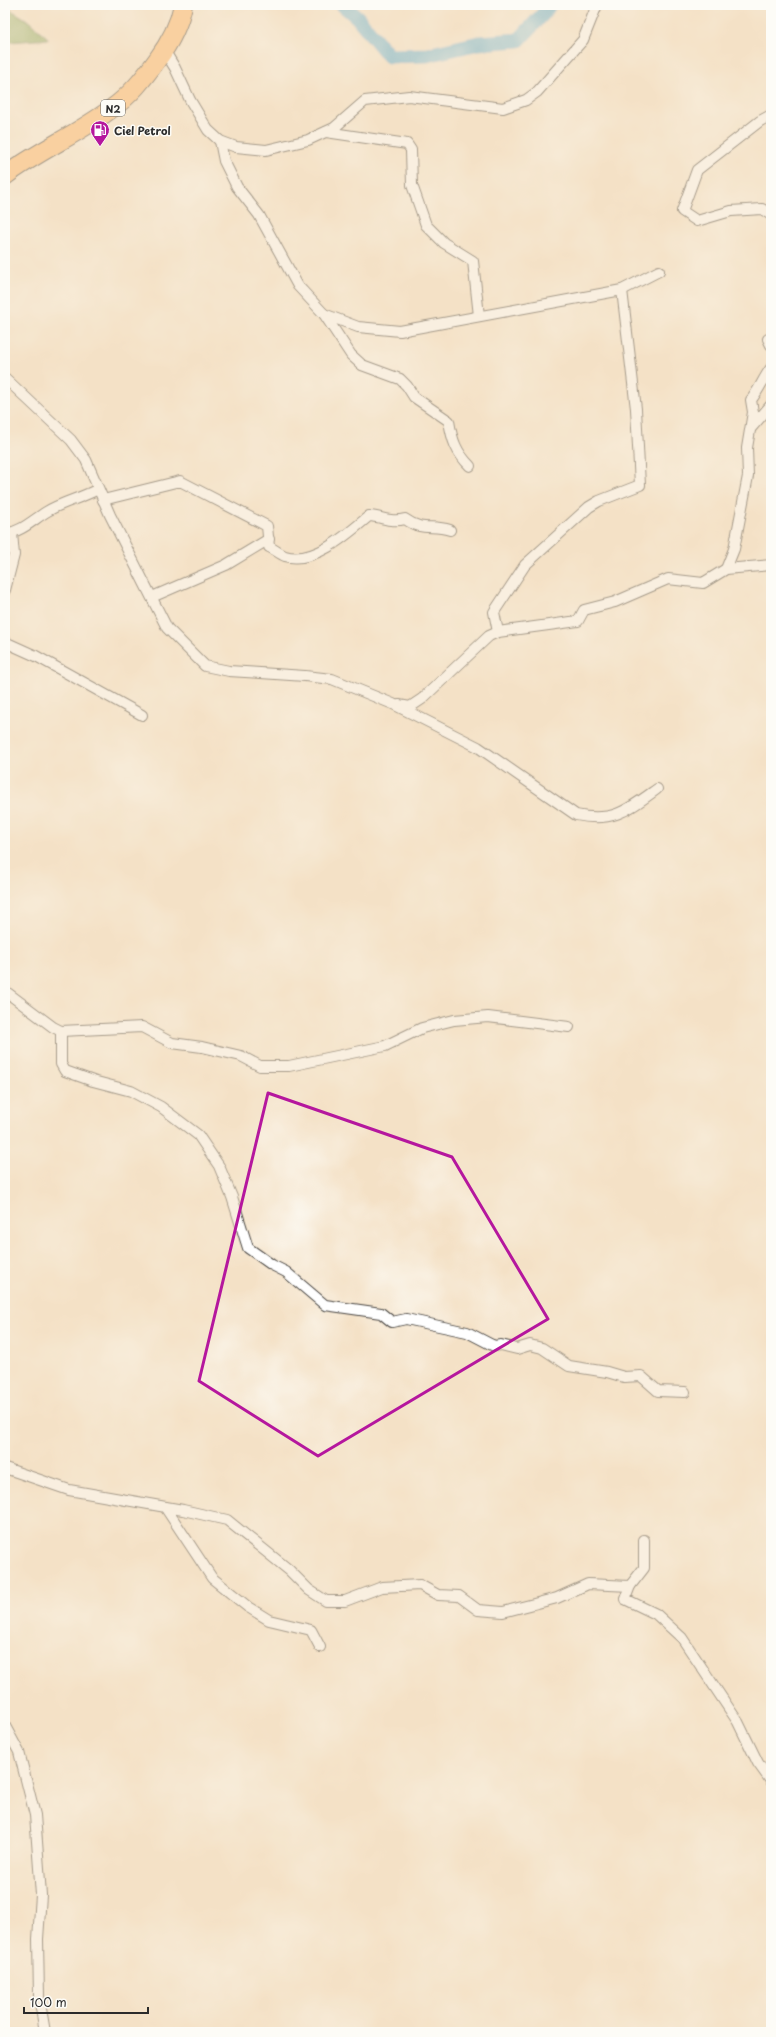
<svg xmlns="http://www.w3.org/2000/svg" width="776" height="2037" font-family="'Playpen Sans',sans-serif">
<rect width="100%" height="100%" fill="#fdfcf7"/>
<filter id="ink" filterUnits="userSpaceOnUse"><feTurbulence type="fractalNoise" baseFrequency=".025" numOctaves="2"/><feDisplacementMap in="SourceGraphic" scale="8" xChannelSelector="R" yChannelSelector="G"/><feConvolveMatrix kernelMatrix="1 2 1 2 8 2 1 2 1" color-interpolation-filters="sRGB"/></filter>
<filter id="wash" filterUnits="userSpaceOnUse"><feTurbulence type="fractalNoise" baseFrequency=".012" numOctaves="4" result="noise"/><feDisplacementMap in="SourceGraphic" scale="16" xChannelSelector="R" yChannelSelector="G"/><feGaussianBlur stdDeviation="0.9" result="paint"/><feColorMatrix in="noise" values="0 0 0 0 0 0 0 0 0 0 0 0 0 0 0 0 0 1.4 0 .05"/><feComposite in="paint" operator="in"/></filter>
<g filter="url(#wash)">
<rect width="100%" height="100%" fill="#f4e1c6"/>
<path fill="#87a65a" stroke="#596842" d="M 5,5 L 9,5 L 11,10 L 26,19 L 49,39 L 10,42 L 5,46 Z"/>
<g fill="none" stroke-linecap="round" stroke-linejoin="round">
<path stroke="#53a8cf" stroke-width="15" d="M 343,5 L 357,17 L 389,56 L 427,55 L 479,43 L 519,40 L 544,13 L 549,5"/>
</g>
</g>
<g filter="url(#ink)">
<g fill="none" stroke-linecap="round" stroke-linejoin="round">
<defs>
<g id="street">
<path d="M 164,50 L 175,68 L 190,100 L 208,130 L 220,141 L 236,147 L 266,150 L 308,140 L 334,128 L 365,101 L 409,96 L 503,108 L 526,100 L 537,92 L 583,40 L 597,5"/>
<path d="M 771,115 L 760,121 L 697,170 L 682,211 L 697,221 L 731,211 L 762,209 L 771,215"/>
<path d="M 326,132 L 407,144 L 411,150 L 412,185 L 426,225 L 444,243 L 473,261 L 479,316"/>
<path d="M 220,141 L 224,161 L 237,187 L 259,215 L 298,286 L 324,314 L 351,355 L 362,365 L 400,379 L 407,386 L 414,397 L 449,421 C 452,440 456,452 470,466"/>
<path d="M 324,314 L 358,327 L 400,331 L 622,290 L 659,271"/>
<path d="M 768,339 L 771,345"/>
<path d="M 5,378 L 71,440 L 86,460 L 110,515 L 167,628 L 205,666 L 229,671 L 305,676 L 332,679 L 393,704 L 478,747 L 576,815 C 613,823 628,810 657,789"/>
<path d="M 751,428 L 771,405"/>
<path d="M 103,500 L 180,481 L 267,526 L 269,547 C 274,549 280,554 285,556 C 314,565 349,533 369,516 C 383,517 391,523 405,519 C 423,532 431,524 450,530"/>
<path d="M 5,534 C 21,532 33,520 46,512 C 62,502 82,498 98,489"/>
<path d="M 726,569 L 734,549 L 748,476 L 747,448 L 753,412 L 751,400 C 759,390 763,379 771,368"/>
<path d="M 5,590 L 14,555 L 12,533"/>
<path d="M 152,597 L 226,565 L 269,539"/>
<path d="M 498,632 L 494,612 L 525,565 L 589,507 L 599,501 L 640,485 L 636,409 L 622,290"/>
<path d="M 5,642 L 36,656 L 142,715"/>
<path d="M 399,705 L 410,707 L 422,699 L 489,636 L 498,632 L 578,621 L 584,610 L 615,602 L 668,579 L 703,583 L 726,569 L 771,565"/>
<path d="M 5,991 L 53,1027 L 61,1031 L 142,1027 L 172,1043 L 202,1047 L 241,1056 L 260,1066 L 289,1066 L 385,1046 L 422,1028 L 454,1020 L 488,1017 L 569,1027"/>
<path d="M 61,1031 L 61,1064 L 65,1071 L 93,1081 L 131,1091 L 161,1107 L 198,1135 L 219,1166 L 232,1197 L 248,1248 L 272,1265 L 286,1272 L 325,1305 L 381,1313 L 392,1322 L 406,1319 L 467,1332 L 494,1346 L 501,1345 L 517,1349 L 530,1345 L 542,1348 L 569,1366 L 607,1372 L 624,1377 L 641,1376 L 658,1391 L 685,1392"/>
<path d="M 5,1468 L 69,1490 L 183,1510 L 227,1520 L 289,1570 L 309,1590 L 326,1601 L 345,1601 L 382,1587 L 420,1585 L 438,1595 L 459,1596 L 478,1610 L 503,1612 L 557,1598 L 588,1584 L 630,1586 L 644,1568 L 644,1540"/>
<path d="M 165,1507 L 212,1578 L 248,1607 L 269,1620 L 311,1630 L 320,1647"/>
<path d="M 630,1586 L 625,1599 L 656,1614 L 682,1638 L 738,1722 L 758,1763 L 771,1781"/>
<path d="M 5,1726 L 19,1752 L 35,1815 L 41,1895 L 38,1939 L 39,1997 L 45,2032"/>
</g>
<path id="highway" d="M 5,176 C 38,151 78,134 111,109 C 130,96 144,78 157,60 C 169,44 179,25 183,5"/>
</defs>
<use href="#street" stroke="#494642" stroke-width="12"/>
<use href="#highway" stroke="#494642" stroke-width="20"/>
<use href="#street" stroke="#fff" stroke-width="10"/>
<use href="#highway" stroke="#ffbb71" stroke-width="18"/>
</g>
</g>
<path d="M0 0H776V2037H0ZM 268,1093 L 452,1157 L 548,1319 L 318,1456 L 199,1381 Z" fill="#f4e1c6" fill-opacity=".55" fill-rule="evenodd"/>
<path fill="none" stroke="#b5179e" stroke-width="3" stroke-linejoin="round" d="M 268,1093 L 452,1157 L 548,1319 L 318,1456 L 199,1381 Z"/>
<defs>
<symbol id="fuel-pin" viewBox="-11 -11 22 30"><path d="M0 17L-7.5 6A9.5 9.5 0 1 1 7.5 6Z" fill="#b5179e" stroke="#fdfcf7"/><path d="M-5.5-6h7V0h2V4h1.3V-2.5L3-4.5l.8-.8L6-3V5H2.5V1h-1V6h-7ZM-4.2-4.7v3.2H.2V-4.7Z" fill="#fff"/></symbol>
</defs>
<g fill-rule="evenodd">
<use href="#fuel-pin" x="89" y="119" width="22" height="30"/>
</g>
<g text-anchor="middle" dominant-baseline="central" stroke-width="3" stroke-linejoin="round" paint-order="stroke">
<rect fill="#fdfcf7" stroke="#6a6a68" stroke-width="1" x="101" y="100" width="24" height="16" rx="3"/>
<g font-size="10" font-weight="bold" fill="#2b2b2b">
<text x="113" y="108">N2</text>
</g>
<g font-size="11" font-weight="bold" fill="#2b2b2b" stroke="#fdfcf7" text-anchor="start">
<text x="114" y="130">Ciel Petrol</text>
</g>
</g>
<rect width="776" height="2037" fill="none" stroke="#fdfcf7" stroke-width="20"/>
<path d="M24 2007v6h124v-6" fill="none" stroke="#2b2b2b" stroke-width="2"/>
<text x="30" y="2007" font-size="12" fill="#2b2b2b" stroke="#fdfcf7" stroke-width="3" paint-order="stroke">100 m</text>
</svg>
